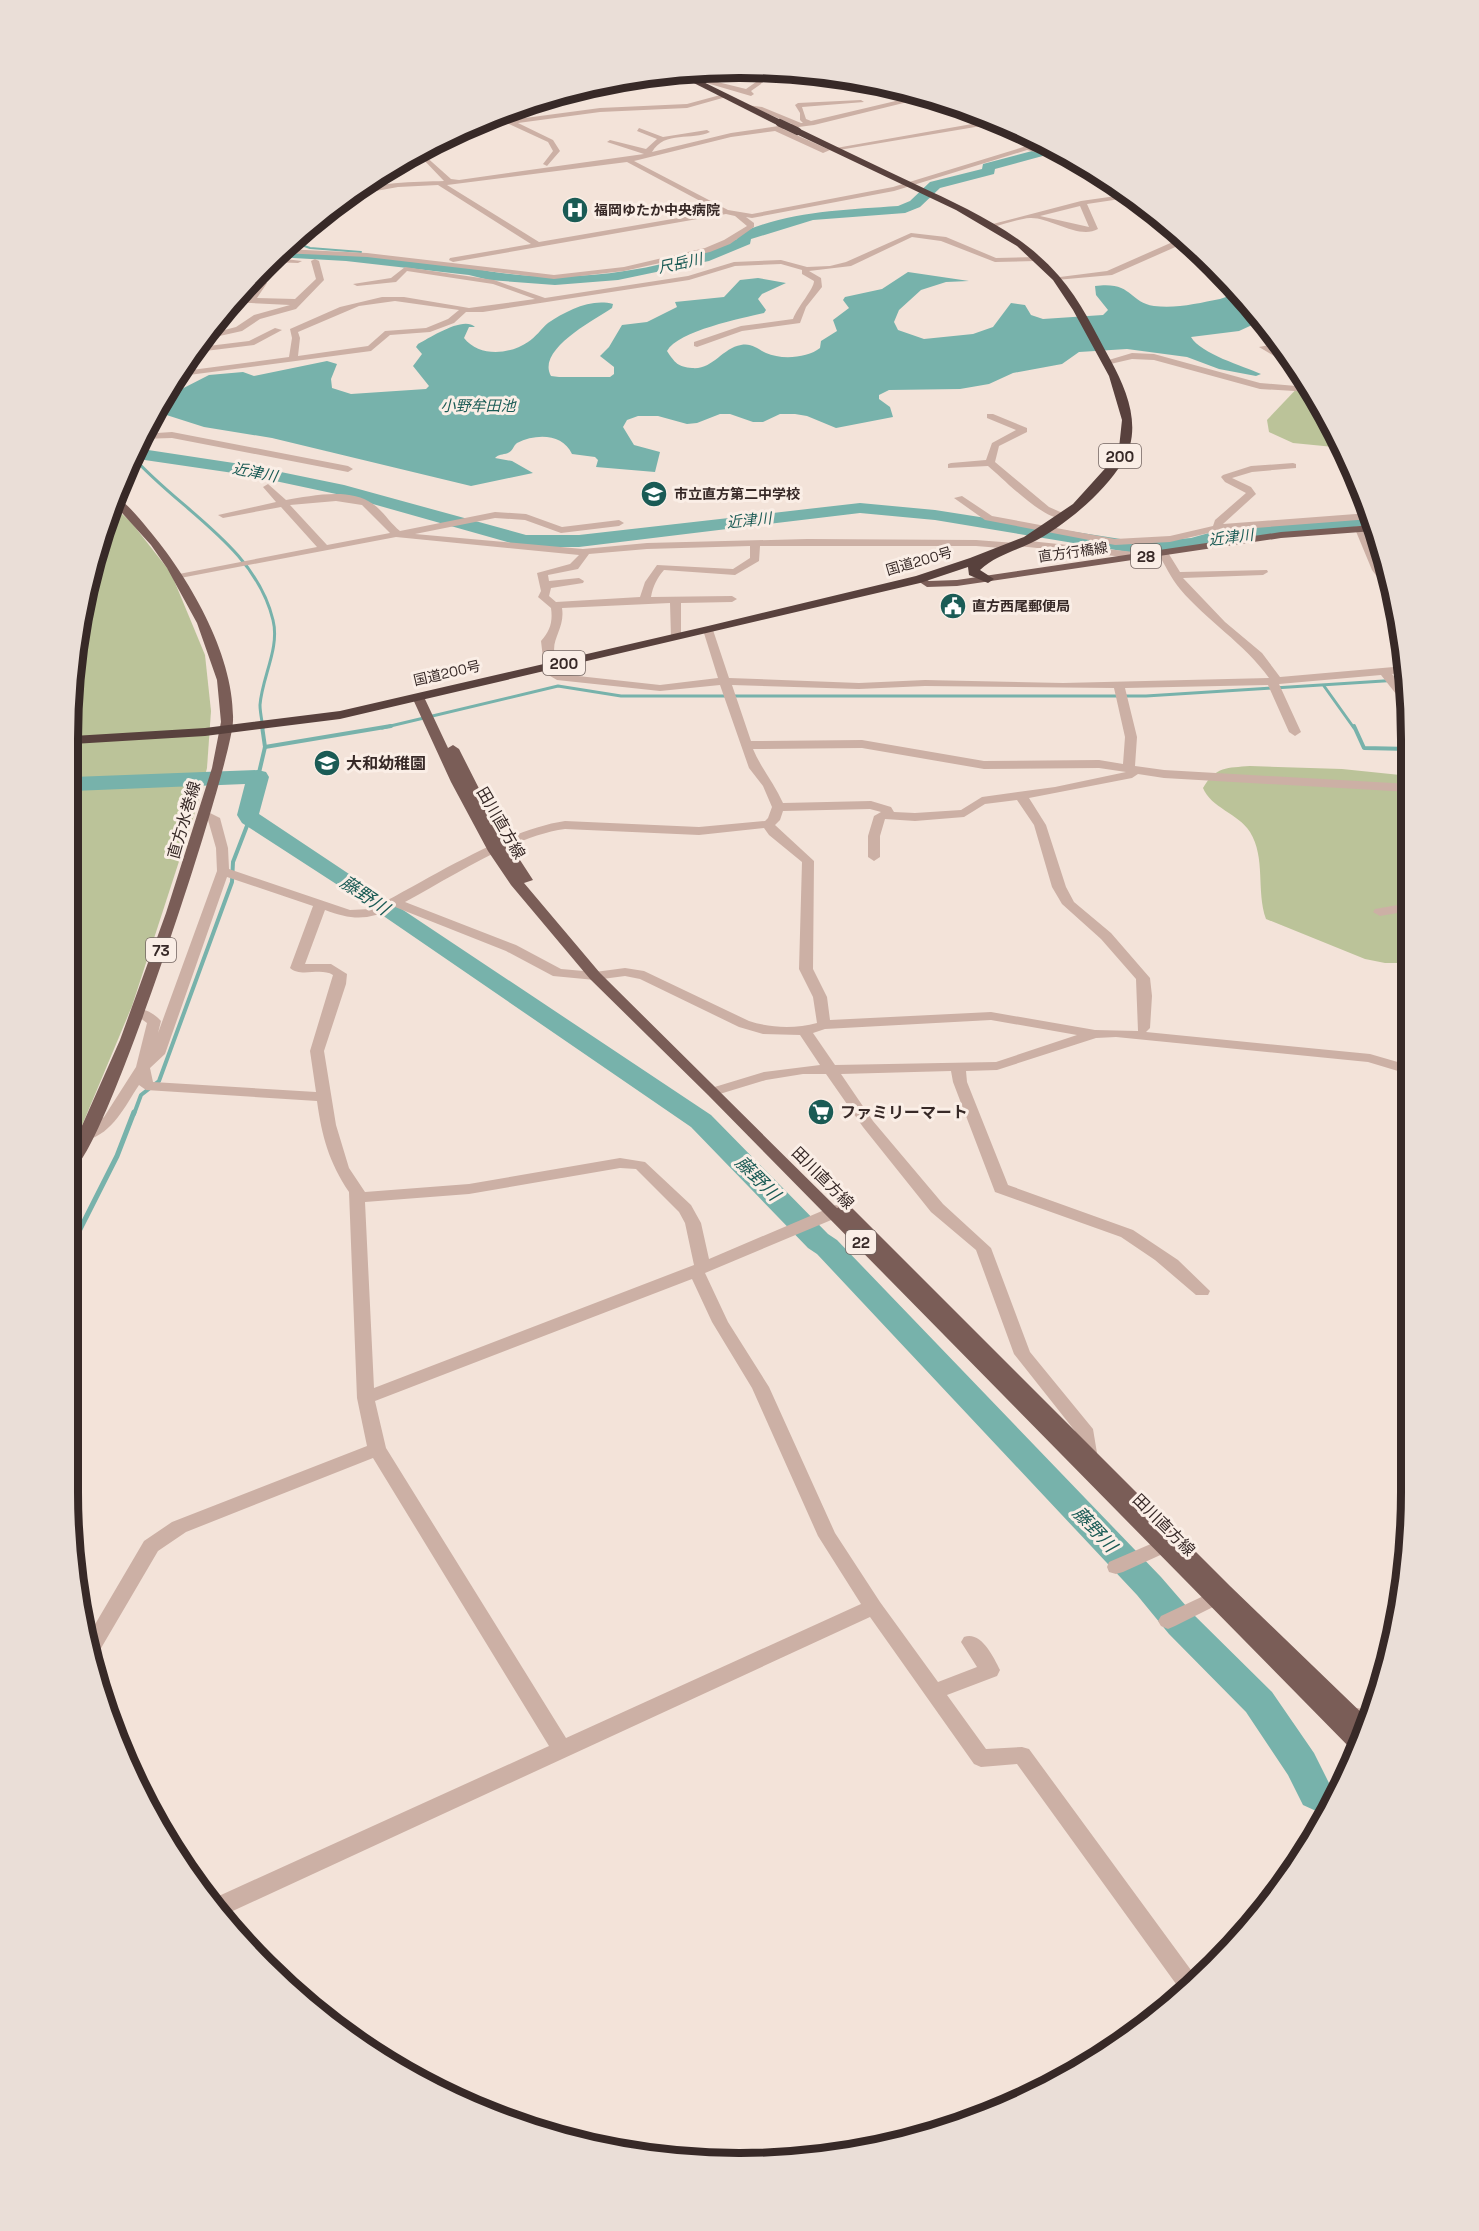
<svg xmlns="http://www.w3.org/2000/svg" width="1479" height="2231" font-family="'Space Grotesk','Noto Sans JP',sans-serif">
<rect width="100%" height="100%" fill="#f3e3d9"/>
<g fill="#bbc399">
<path d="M 1304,381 L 1342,443 L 1344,448 L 1293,443 L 1269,432 L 1267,420 Z"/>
<path d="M 113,506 L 131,522 L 171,573 L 205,655 L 211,711 L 207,768 L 197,806 L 132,1006 L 73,1147 L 73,651 L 90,565 Z"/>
<path d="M 1250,766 L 1342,769 L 1410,776 L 1409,963 L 1385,963 L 1365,959 L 1266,919 C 1256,891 1266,858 1250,832 C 1238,813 1211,808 1203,788 C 1216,766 1227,768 1250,766 Z"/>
</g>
<path fill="#77b2ab" d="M 908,272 L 969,281 L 946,282 L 921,290 L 899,310 L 894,322 L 898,330 L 924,339 L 973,334 L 993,327 L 1011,303 L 1025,305 L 1031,315 L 1043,319 L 1103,315 L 1108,310 L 1096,295 L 1095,286 C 1133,281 1128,302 1154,306 C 1176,309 1199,303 1220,299 L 1226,297 L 1229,284 L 1263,320 L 1239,331 L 1191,337 C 1201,354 1243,366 1261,374 L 1256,376 L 1219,369 L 1187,357 L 1127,349 L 1079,352 L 1062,364 L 1013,373 L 989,384 L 960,389 L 889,390 L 879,395 L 879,399 L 890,407 L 893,417 L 836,428 L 807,416 L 795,414 L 780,414 L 763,422 L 753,422 L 730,414 L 720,414 L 697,423 L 687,424 L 658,416 L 638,416 L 627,420 L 623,427 L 634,445 L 660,452 L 655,472 L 596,467 L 598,460 L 595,457 L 572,454 C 563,434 537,433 517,443 C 513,446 513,451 508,453 C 502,455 499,454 495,458 L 512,461 L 533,473 L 471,486 L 272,438 L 204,427 L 157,412 L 168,396 L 209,375 L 243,372 L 254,376 L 327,361 L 337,364 L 331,379 L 332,388 L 351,394 L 426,389 L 429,386 L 413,366 L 422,354 L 416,347 L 418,344 C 432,337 463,316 475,327 L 469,327 L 464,338 C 479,357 509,355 528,342 C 536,337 541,329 548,323 C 566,311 591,298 613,304 L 612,308 C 594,320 536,350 551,376 L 559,377 L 610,377 L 614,374 L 614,367 L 600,356 L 609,347 L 622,325 L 647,322 L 677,307 L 675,302 L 724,297 L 740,280 L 758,278 L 786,283 L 762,294 L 758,299 L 766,310 L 764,313 C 742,318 678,331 667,351 C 675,363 678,367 692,368 C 713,370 722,348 741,345 C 752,343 757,349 766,353 C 781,360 808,358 820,348 L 821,341 L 837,331 L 833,320 L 849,308 L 843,300 L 845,297 L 882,289 Z"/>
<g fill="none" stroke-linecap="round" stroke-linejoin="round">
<path stroke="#77b2ab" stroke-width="2" d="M 293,242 L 310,248 L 361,252"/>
<g stroke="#77b2ab" stroke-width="3">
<path d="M 132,456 C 178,509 255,546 273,620 C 280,648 262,677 260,705 C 260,712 262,721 263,728"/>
<path d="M 1324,686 L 1354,728"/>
<path d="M 382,728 L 558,686 L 621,696 L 1146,696 L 1399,680 L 1406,671"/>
</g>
<g stroke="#77b2ab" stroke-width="4">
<path d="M 1354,726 L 1364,748 L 1410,749"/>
<path d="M 265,747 L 391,726"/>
<path d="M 258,777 L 265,747 L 262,726"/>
<path d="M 134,1114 L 141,1095 L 159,1081 L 232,882 L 233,862 L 250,818"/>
</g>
<path stroke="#77b2ab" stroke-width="5" d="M 73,1243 L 117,1156 L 134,1112"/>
<g fill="#77b2ab" fill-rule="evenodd">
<path d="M 1051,146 L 1061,151 L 995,169 L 994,174 L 940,188 L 920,207 L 905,213 L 813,220 L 751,239 L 750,244 L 709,261 L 618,280 L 555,285 L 489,280 L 469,275 L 346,261 L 276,257 L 284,250 L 346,253 L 469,267 C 552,287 660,274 737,239 L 738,234 C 788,211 844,210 898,206 L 910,201 L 930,182 L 982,169 L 983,164 Z"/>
<path d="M 135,448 L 247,465 L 344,485 L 526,535 L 579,535 L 860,503 L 935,510 L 1140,542 L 1191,538 L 1216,531 L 1369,515 L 1373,525 L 1218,541 L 1193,549 L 1140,554 L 935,520 L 860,513 L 579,547 L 525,547 L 341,495 L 247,475 L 131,458 Z"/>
<path d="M 258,770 L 266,772 L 269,777 L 259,814 L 711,1115 L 828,1234 L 837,1240 L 1161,1577 L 1193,1614 L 1272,1692 L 1314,1753 L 1329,1783 L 1342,1789 L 1325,1815 L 1303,1805 L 1288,1775 L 1246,1712 L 1169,1634 L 1137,1595 L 817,1254 L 808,1248 L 691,1127 L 347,891 L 242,823 L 237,815 L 245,784 L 73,791 L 73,777 Z"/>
</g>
<g fill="#ccb0a5" fill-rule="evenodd">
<path d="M 773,73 L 824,73 L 783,76 L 791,80 L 789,83 L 773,77 L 763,80 L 761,84 L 751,91 L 754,94 L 751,96 L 686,77 L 689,75 L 746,89 L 756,82 L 758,78 Z"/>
<path d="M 892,88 L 901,90 L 868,94 L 865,92 Z"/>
<path d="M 724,94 L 726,97 L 687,108 L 600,112 L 518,123 L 553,140 L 560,151 L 547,166 L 543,164 L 553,151 L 548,142 L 509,124 L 478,123 L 487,120 L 510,120 L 600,108 L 687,104 Z"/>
<path d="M 921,95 L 928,97 L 814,125 L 783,129 L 830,150 L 823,153 L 775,131 L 731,137 L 634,161 L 728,210 L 752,214 L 893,187 L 1040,142 L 1046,144 L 1034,148 L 1077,158 L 1057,158 L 1027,150 L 894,191 L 752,218 L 746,217 L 754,223 L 754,227 L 730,244 L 710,252 L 624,271 L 554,279 L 367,257 L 281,253 L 285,249 L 367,253 L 554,275 L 624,267 L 705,248 L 724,240 L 747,226 L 735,216 L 726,214 L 453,262 L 449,260 L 450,258 L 531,244 L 438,185 L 398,187 L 348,196 C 372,181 416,182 444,181 L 421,157 L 423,154 L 451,179 L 459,180 L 644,154 L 607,142 L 610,140 L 646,149 L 657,139 L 637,131 L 639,128 L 663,137 L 707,130 L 710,132 C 692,141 665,130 652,152 L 731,133 L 792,124 L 759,110 L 744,108 L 746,105 L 762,107 L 801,123 L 803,123 L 800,120 L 800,113 L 795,105 L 798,103 L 861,100 L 864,102 L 802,107 L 806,119 L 811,121 ZM 627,162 L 719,211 L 539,242 L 447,185 Z"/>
<path d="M 944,101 L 956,103 L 999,123 L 839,150 L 836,148 L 989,121 Z"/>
<path d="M 519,108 L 542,110 L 510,111 Z"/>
<path d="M 1121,190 L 1154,214 L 1137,208 L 1127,198 L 1087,204 L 1098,229 C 1079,240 1050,217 1030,218 C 1017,219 1002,225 989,228 L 985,226 L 1081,201 L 1123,195 ZM 1080,206 L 1089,227 L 1040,216 Z"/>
<path d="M 911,233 L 946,237 L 996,258 L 1036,257 L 1040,259 L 1036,261 L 995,262 L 941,241 L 912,237 L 851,266 L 809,271 L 821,278 L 822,287 L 806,307 L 800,323 L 742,331 L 697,347 L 694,346 L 694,342 L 741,326 L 793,319 C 798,306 814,289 814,281 L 802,274 L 802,270 L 781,264 L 735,266 L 689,280 L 483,312 L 466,312 L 454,323 L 430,332 L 390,335 L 371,351 L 181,376 L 184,371 L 289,357 L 292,338 L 290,329 L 340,307 L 382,297 L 404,297 L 469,308 L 535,299 L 493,284 L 407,271 L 396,282 L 357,286 L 353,284 L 391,278 L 405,267 L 494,280 L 545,298 L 688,276 L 734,262 L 781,260 L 807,267 L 830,266 L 846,262 ZM 395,301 L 459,310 L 448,319 L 426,328 L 385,331 L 368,346 L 298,356 L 300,338 L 298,332 L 359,306 Z"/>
<path d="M 1184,237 L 1189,241 L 1112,275 L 1056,280 L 1052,278 L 1107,271 Z"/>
<path d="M 276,258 L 302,261 L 298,263 L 271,262 Z"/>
<path d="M 315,259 L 319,261 L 324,280 L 296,309 L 260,319 L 242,331 L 206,339 L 209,334 L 236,327 L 254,315 L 290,305 L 231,302 L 234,298 L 249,298 L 263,281 L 267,283 L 257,298 L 295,299 L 316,279 L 311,261 Z"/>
<path d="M 275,328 L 282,330 L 254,345 L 197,352 L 200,347 L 249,341 Z"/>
<path d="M 1280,343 L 1283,347 L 1272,349 L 1290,358 L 1292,363 L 1286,363 L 1259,347 Z"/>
<path d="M 1132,353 L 1154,354 L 1260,383 L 1308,387 L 1311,392 L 1260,389 L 1154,360 L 1132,359 L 1106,365 L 1102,362 Z"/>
<path d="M 987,414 L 993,414 L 1027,428 L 1027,432 L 999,446 L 995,462 L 1049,507 L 1067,515 L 1067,519 C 1044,522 1005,480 988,466 L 948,468 L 948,464 L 951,463 L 986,460 L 992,443 L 1016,430 L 987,418 Z"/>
<path d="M 172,432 L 348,466 L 353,469 L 348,472 L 172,438 L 139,439 L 142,434 Z"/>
<path d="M 1293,463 L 1296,464 L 1296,468 L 1252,472 L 1232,478 L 1251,487 L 1256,494 L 1223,524 L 1369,513 L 1371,519 L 1217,531 L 1170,542 L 1115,545 L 985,520 L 954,498 L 962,496 L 992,516 L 1115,539 L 1170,536 L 1213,526 L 1215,520 L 1246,493 L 1225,482 L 1221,477 L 1223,475 L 1251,466 Z"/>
<path d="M 268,484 L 286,500 C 311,496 350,487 373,504 C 383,511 390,523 400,531 L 495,512 L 526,514 L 562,527 L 619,520 L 624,523 L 619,526 L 561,533 L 525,520 L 495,518 L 415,534 L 583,549 L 647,543 L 807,539 L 976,540 L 1015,543 L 1020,540 L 1144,553 L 1149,556 L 1144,559 L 1018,546 L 1013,549 L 976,546 L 760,546 L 759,561 L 735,575 L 664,570 C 657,578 653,586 651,597 L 732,596 L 737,599 L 732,602 L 681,603 L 681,639 L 673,639 L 671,637 L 670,603 L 562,608 C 566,632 544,643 560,665 L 551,668 L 560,674 L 660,685 L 718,678 L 703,630 L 708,627 L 713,630 L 729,678 L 859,683 L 925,680 L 1063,683 L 1269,678 C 1244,643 1207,621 1180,589 C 1171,578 1165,565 1158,553 L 1163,550 L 1167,551 L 1180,572 L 1267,570 L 1268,572 L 1263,575 L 1183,578 L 1225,622 L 1262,653 L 1280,677 L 1405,666 L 1406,672 L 1392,674 L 1410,695 L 1410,702 L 1400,699 L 1381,675 L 1279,684 L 1301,732 L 1295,736 L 1289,732 L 1268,685 L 1125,688 L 1137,737 L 1135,766 L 1164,770 L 1410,784 L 1410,792 L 1164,778 L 1138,774 L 1132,778 L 1029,798 L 1046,825 L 1066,887 L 1074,902 L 1111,933 L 1150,978 L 1152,996 L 1150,1028 L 1146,1032 L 1370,1054 L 1408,1065 L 1408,1074 L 1368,1062 L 1116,1037 L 1096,1038 L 997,1070 L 966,1071 L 967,1082 L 1008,1185 L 1133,1230 L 1178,1260 L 1210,1291 L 1208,1295 L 1196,1295 L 1155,1260 L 1121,1237 L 995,1192 L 953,1082 L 951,1071 L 841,1074 L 873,1121 L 943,1204 L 991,1248 L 1030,1352 L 1093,1429 L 1097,1453 L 1094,1458 L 1080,1464 L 1074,1462 L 1071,1457 L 1079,1450 L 1075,1431 L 1014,1354 L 976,1250 L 931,1212 L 863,1127 L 826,1074 L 803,1074 L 766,1080 L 713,1096 L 706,1092 L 708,1089 L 764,1072 L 820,1065 L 800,1035 L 763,1034 L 739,1027 L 640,979 L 625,976 L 595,980 L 553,976 L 506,951 L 395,907 C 368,921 352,920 325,910 L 305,964 L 331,964 L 347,974 L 346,984 L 324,1051 L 336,1125 L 349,1168 L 365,1192 L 469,1184 L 620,1158 L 645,1162 L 691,1205 L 701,1223 L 709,1259 L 836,1205 L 848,1205 L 850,1209 L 848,1213 L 705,1273 L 728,1322 L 769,1387 L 835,1533 L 880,1602 L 938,1682 L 977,1667 L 961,1642 L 964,1637 C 981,1631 993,1656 1000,1670 L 997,1676 L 947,1695 L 986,1749 L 1022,1747 L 1029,1749 L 1199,1981 L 1184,1995 L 1017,1764 L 981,1767 L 974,1764 L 870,1617 L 224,1915 L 210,1900 L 549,1746 L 373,1458 L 186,1532 L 158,1551 L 97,1655 L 91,1657 L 87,1638 L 144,1541 L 172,1522 L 367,1446 L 357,1398 L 349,1192 C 329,1162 322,1137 317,1101 L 146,1090 L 139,1085 C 125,1106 113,1133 87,1140 L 79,1135 L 104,1117 L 136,1067 L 147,1023 L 132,1012 L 134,1009 C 144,1007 155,1014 161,1021 L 158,1033 L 217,871 L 216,848 L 208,820 L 198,814 L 204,810 L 220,818 L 228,848 L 229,869 L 350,910 L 371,909 C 427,880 504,830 565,821 L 699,827 L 765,821 L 768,818 L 772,807 L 763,786 L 749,768 L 720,685 L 660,691 L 557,680 L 540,670 L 540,666 L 550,667 L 543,658 L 541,641 C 550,631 553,622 551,608 L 538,597 L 541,591 L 537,573 L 570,564 L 579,555 L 396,537 L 175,579 L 174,577 L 179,574 L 317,547 L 281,507 L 223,518 L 218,515 L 276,502 L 263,487 ZM 336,501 L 362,505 L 390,533 L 327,545 L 290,505 ZM 750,546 L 750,558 L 733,569 L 657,565 L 645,582 L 640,597 L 556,602 L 549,596 L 551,588 L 583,583 L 584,581 L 579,578 L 549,581 L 548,575 L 578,569 L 589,554 L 647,549 ZM 732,685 L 859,689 L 925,686 L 1114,688 L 1125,737 L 1123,764 L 1099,760 L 984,761 L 862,740 L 751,741 ZM 862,748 L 984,769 L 1099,768 L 1126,772 L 1055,787 L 982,797 L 961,810 L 915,813 L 894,812 L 891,807 L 871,801 L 783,803 C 774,783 761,768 753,749 ZM 1017,800 L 1034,825 L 1052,887 L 1062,904 L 1101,939 L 1136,979 L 1138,1031 L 1095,1030 L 991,1012 L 830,1020 L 827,997 L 813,969 L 814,861 L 775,825 L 780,820 L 783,811 L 870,809 L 881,812 L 874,816 L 868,836 L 868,857 L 874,861 L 880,857 L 880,836 L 885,819 L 915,821 L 964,817 L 985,804 ZM 764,828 L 769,835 L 802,862 L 799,969 L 813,997 L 817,1023 C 795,1029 770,1028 749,1021 L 644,971 L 625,968 L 595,972 L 561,969 L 516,945 L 405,902 C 452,877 513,836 565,829 L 699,835 ZM 227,877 L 313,906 L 290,968 C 301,978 320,967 333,975 L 310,1051 L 316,1092 L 153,1082 L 150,1068 L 165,1054 ZM 991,1020 L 1077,1035 L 996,1062 L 835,1065 L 813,1033 L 825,1029 ZM 620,1168 L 636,1169 L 679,1212 L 685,1223 L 694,1265 L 374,1388 L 365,1202 L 469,1194 ZM 692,1279 L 712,1322 L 752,1388 L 818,1536 L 861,1604 L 566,1738 L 386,1448 L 375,1401 Z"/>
<path d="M 1356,527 L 1365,529 L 1383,570 L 1390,577 L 1392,583 L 1381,582 L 1372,570 L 1355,529 Z"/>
<path d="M 1409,903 L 1409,911 L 1380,916 L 1373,912 L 1375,909 Z"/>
<path d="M 1160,1540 L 1167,1542 L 1169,1547 L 1167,1552 L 1123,1572 L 1116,1574 L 1109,1572 L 1107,1567 L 1109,1562 Z"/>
<path d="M 1212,1592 L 1219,1594 L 1222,1599 L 1219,1604 L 1175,1626 L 1168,1629 L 1161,1626 L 1158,1621 L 1161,1616 Z"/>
<path d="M 1351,1707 L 1375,1711 L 1368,1726 L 1344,1721 L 1341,1715 L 1344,1709 Z"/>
</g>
<g fill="#7a5d57" fill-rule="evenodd">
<path d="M 116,497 C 128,504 139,518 148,529 C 189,577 235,656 233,721 C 231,769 102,1160 73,1168 L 73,1146 L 120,1040 L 166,913 L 212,768 L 221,722 L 217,680 L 197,623 L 167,568 L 151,545 L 114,504 Z"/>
<path d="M 1373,525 L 1374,531 L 1281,538 L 957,586 L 927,587 L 915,579 L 920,576 L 929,581 L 957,580 L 1281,532 Z"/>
<path d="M 418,694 L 424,697 L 448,748 L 453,745 L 459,749 L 498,826 L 533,880 L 524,883 L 600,973 L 837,1208 L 844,1205 L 850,1206 L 1230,1586 L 1370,1721 L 1356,1754 L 708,1095 L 590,979 L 511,885 L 488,851 L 451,782 L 412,697 Z"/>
</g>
<g fill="#58413d" fill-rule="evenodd">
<path d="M 681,71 L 783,121 L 784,123 L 777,125 L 674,73 Z"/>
<path d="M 794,129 L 800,129 C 838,147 876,166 915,184 C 966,208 1021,232 1059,276 C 1081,301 1095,332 1111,361 C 1128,392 1143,431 1122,463 C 1104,493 1062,528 1031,543 C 1012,552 995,556 980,570 L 994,579 L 988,583 L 969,575 L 968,567 L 920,583 L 340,719 L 205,736 L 73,744 L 73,736 L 205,728 L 340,711 L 708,626 L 916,576 L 970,558 L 1024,537 L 1073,504 L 1111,462 L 1119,448 L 1122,420 L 1109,376 L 1073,310 L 1053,280 L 1017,246 L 956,210 L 794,133 Z"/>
</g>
<path stroke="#58413d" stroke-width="8" d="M 780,123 L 797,131"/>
</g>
<defs>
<symbol id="hospital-disc" viewBox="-11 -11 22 22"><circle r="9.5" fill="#1a5b55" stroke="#faeee6"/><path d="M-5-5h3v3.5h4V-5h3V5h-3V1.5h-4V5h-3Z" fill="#fff"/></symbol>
<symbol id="school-disc" viewBox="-11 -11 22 22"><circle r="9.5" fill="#1a5b55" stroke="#faeee6"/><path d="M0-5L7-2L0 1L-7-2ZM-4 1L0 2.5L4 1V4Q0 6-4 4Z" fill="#fff"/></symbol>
<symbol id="civic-disc" viewBox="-11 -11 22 22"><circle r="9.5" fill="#1a5b55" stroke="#faeee6"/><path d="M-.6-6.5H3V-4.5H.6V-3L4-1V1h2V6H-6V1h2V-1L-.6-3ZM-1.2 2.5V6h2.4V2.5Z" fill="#fff"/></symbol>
<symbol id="supermarket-disc" viewBox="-11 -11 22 22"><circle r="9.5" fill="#1a5b55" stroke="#faeee6"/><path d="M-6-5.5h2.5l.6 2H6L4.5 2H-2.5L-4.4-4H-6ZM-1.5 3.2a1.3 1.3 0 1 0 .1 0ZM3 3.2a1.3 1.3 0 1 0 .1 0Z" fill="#fff"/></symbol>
</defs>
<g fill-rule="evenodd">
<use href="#hospital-disc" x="560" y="195" width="30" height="30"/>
<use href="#school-disc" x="639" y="479" width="30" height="30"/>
<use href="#civic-disc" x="938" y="591" width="30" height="30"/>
<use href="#school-disc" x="312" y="748" width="30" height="30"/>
<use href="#supermarket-disc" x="806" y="1097" width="30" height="30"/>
</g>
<g text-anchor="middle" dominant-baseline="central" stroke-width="6" stroke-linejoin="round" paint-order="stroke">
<g font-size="14" font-weight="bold" fill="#372927" stroke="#faeee6" text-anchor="start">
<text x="594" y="210">福岡ゆたか中央病院</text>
<text x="674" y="494">市立直方第二中学校</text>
<text x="972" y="606">直方西尾郵便局</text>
</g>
<g font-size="14" fill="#372927" stroke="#faeee6">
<text transform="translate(1073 552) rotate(-8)">直方行橋線</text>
<text transform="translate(919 561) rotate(-16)">国道200号</text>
<text transform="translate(447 673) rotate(-13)">国道200号</text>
</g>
<g font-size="15" font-style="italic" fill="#1a5b55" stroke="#faeee6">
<text transform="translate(680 263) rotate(-12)">尺岳川</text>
<text x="478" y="405">小野牟田池</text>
<text transform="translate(255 472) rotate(11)">近津川</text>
<text transform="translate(749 520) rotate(-6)">近津川</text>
<text transform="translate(1231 537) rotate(-7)">近津川</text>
</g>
<g fill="#faeee6" stroke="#726460" stroke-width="1.5">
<rect x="1099" y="444" width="42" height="24" rx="4.5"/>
<rect x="1131" y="544" width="30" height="24" rx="4.5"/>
<rect x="543" y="651" width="42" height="24" rx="4.5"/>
<rect x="146" y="938" width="30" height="24" rx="4.5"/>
<rect x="846" y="1230" width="30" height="24" rx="4.5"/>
</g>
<g font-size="15" font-weight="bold" fill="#372927">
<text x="1120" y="456">200</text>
<text x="1146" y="556">28</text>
<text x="564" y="663">200</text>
<text x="161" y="950">73</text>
<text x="861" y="1242">22</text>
</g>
<g font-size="16" font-weight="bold" fill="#372927" stroke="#faeee6" text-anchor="start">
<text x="346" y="763">大和幼稚園</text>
<text x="840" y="1112">ファミリーマート</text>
</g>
<g font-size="16" fill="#372927" stroke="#faeee6">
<text transform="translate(184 820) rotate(-74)">直方水巻線</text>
<text transform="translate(501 823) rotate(60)">田川直方線</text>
<text transform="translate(823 1178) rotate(45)">田川直方線</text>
<text transform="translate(1164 1525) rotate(45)">田川直方線</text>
</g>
<g font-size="18" font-style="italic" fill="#1a5b55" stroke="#faeee6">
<text transform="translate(365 895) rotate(34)">藤野川</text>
<text transform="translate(758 1178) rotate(45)">藤野川</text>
<text transform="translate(1095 1529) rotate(47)">藤野川</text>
</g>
</g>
<path d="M0 0H1479V2231H0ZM739 78H740A661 661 0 0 1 1401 739V1492A661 661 0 0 1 740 2153H739A661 661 0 0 1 78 1492V739A661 661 0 0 1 739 78Z" fill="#eaded7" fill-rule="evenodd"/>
<path fill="none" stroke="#372927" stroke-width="8" d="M739 78H740A661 661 0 0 1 1401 739V1492A661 661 0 0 1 740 2153H739A661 661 0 0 1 78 1492V739A661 661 0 0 1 739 78Z"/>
</svg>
